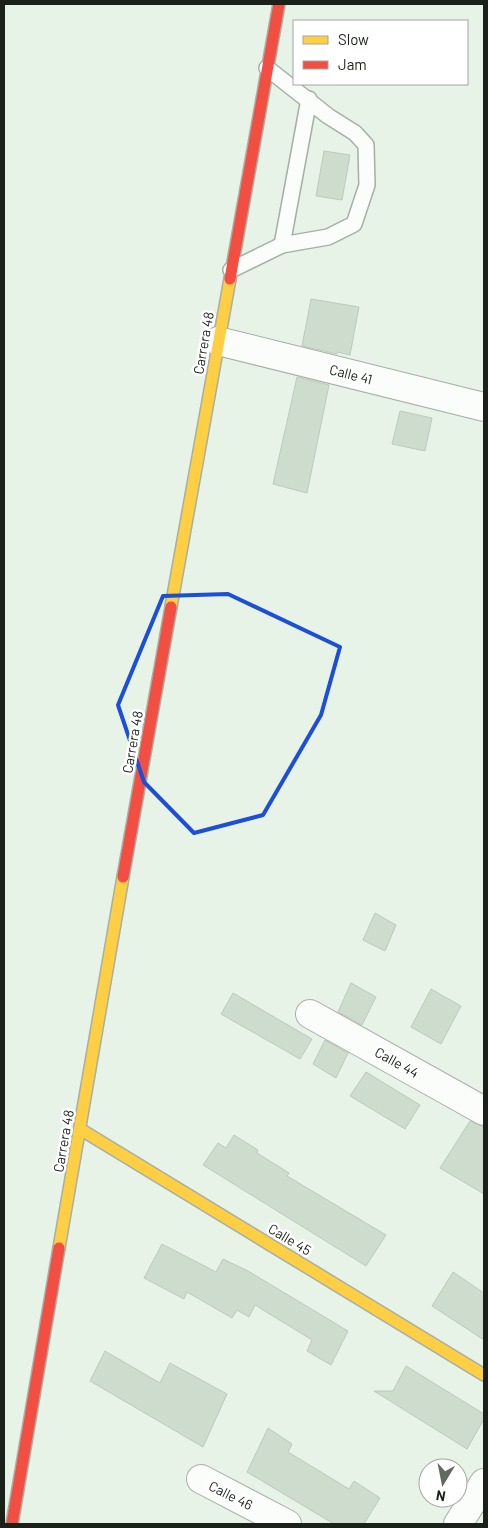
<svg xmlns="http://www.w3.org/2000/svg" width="488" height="1528" font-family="Barlow,sans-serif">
<rect width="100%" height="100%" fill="#e6f3e6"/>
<g fill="#cddccd" stroke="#bec9be">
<path d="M 324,151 L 350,155 L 342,200 L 316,196 Z"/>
<path d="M 311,299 L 359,307 L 350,355 L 337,352 L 337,354 L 302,346 Z"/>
<path d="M 297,377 L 329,385 L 307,493 L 273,484 Z"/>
<path d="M 400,411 L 432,418 L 425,451 L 392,444 Z"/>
<path d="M 375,913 L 396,925 L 385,951 L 363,940 Z"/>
<path d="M 351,983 L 376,997 L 362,1025 L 338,1012 Z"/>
<path d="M 431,989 L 461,1006 L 441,1044 L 411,1027 Z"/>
<path d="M 233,993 L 312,1039 L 300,1059 L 221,1014 Z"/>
<path d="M 325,1040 L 348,1053 L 336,1078 L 313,1064 Z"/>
<path d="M 366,1072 L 420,1105 L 405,1129 L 350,1096 Z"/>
<path d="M 470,1121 L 484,1127 L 484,1194 L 440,1168 Z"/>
<path d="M 234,1135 L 258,1150 L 257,1153 L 289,1173 L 287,1176 L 386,1235 L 366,1266 L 203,1165 L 218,1143 L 226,1148 Z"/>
<path d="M 162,1244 L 216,1272 L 223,1259 L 248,1271 L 348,1331 L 331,1365 L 307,1351 L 312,1340 L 255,1305 L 249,1317 L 237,1310 L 232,1318 L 187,1292 L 184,1299 L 144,1278 Z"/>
<path d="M 453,1272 L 484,1293 L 484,1340 L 432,1306 Z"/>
<path d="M 105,1351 L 160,1383 L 170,1363 L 227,1394 L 203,1447 L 90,1381 Z"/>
<path d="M 406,1366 L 484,1414 L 484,1419 L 467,1449 L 374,1391 L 393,1391 Z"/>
<path d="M 268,1428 L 292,1444 L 288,1452 L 349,1489 L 354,1481 L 380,1498 L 364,1524 L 334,1524 L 247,1472 Z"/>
</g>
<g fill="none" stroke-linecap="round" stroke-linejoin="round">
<defs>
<g id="lane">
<path d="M 282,245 L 309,99"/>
<path d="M 231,270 L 282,245 L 328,237 L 354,224 L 367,185 L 366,145 L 355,133 L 328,116 L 267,68"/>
</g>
<g id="street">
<path d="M 218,341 L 484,407"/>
<path d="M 310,1014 L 484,1111"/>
<path d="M 201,1479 L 287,1524"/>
<path d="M 458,1524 L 484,1483"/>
</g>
<g id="slow">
<path d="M 171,607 L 230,279"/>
<path d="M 80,1129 L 484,1375"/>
<path d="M 59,1248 L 123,877"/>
</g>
<g id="jam">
<path d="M 230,279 L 279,4"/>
<path d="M 123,877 L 171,607"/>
<path d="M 12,1524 L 59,1248"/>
</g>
</defs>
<use href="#lane" stroke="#a6afa6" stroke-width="18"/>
<use href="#street" stroke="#a6afa6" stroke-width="30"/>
<use href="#slow" stroke="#a6afa6" stroke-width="14"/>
<use href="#jam" stroke="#a6afa6" stroke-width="14"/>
<use href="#lane" stroke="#fbfdfb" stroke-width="15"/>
<use href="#street" stroke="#fbfdfb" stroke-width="28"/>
<use href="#slow" stroke="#ffcf43" stroke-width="11"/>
<use href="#jam" stroke="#f24e42" stroke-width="11"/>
</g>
<path fill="none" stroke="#1d4ed8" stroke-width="4" stroke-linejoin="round" d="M 228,594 L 340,647 L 321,715 L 263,815 L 194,833 L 144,782 L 118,705 L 163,596 Z"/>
<g text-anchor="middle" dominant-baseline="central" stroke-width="5" stroke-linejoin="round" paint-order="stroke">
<g font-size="14" fill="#192119" stroke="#fff">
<text transform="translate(203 343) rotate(-80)">Carrera 48</text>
<text transform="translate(351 374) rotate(14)">Calle 41</text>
<text transform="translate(132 742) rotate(-80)">Carrera 48</text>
<text transform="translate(397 1062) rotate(29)">Calle 44</text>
<text transform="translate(63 1141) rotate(-80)">Carrera 48</text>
<text transform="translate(290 1239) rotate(31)">Calle 45</text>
<text transform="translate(231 1495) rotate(27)">Calle 46</text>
</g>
</g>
<rect width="488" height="1528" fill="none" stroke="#192119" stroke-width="10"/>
<rect x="293" y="20" width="175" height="65" fill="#ffffff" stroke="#a3a6a3"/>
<rect x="303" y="36" width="25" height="8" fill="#ffcf43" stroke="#a3a6a3"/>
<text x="338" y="45" font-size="15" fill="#192119">Slow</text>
<rect x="303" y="61" width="25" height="8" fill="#f24e42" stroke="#a3a6a3"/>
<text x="338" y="70" font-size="15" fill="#192119">Jam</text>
<g transform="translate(443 1483) rotate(190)"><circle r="24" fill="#ffffff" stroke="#a3a6a3"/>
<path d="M0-4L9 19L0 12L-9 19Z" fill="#616a61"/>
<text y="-8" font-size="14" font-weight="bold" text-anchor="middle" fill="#192119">N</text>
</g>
</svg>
